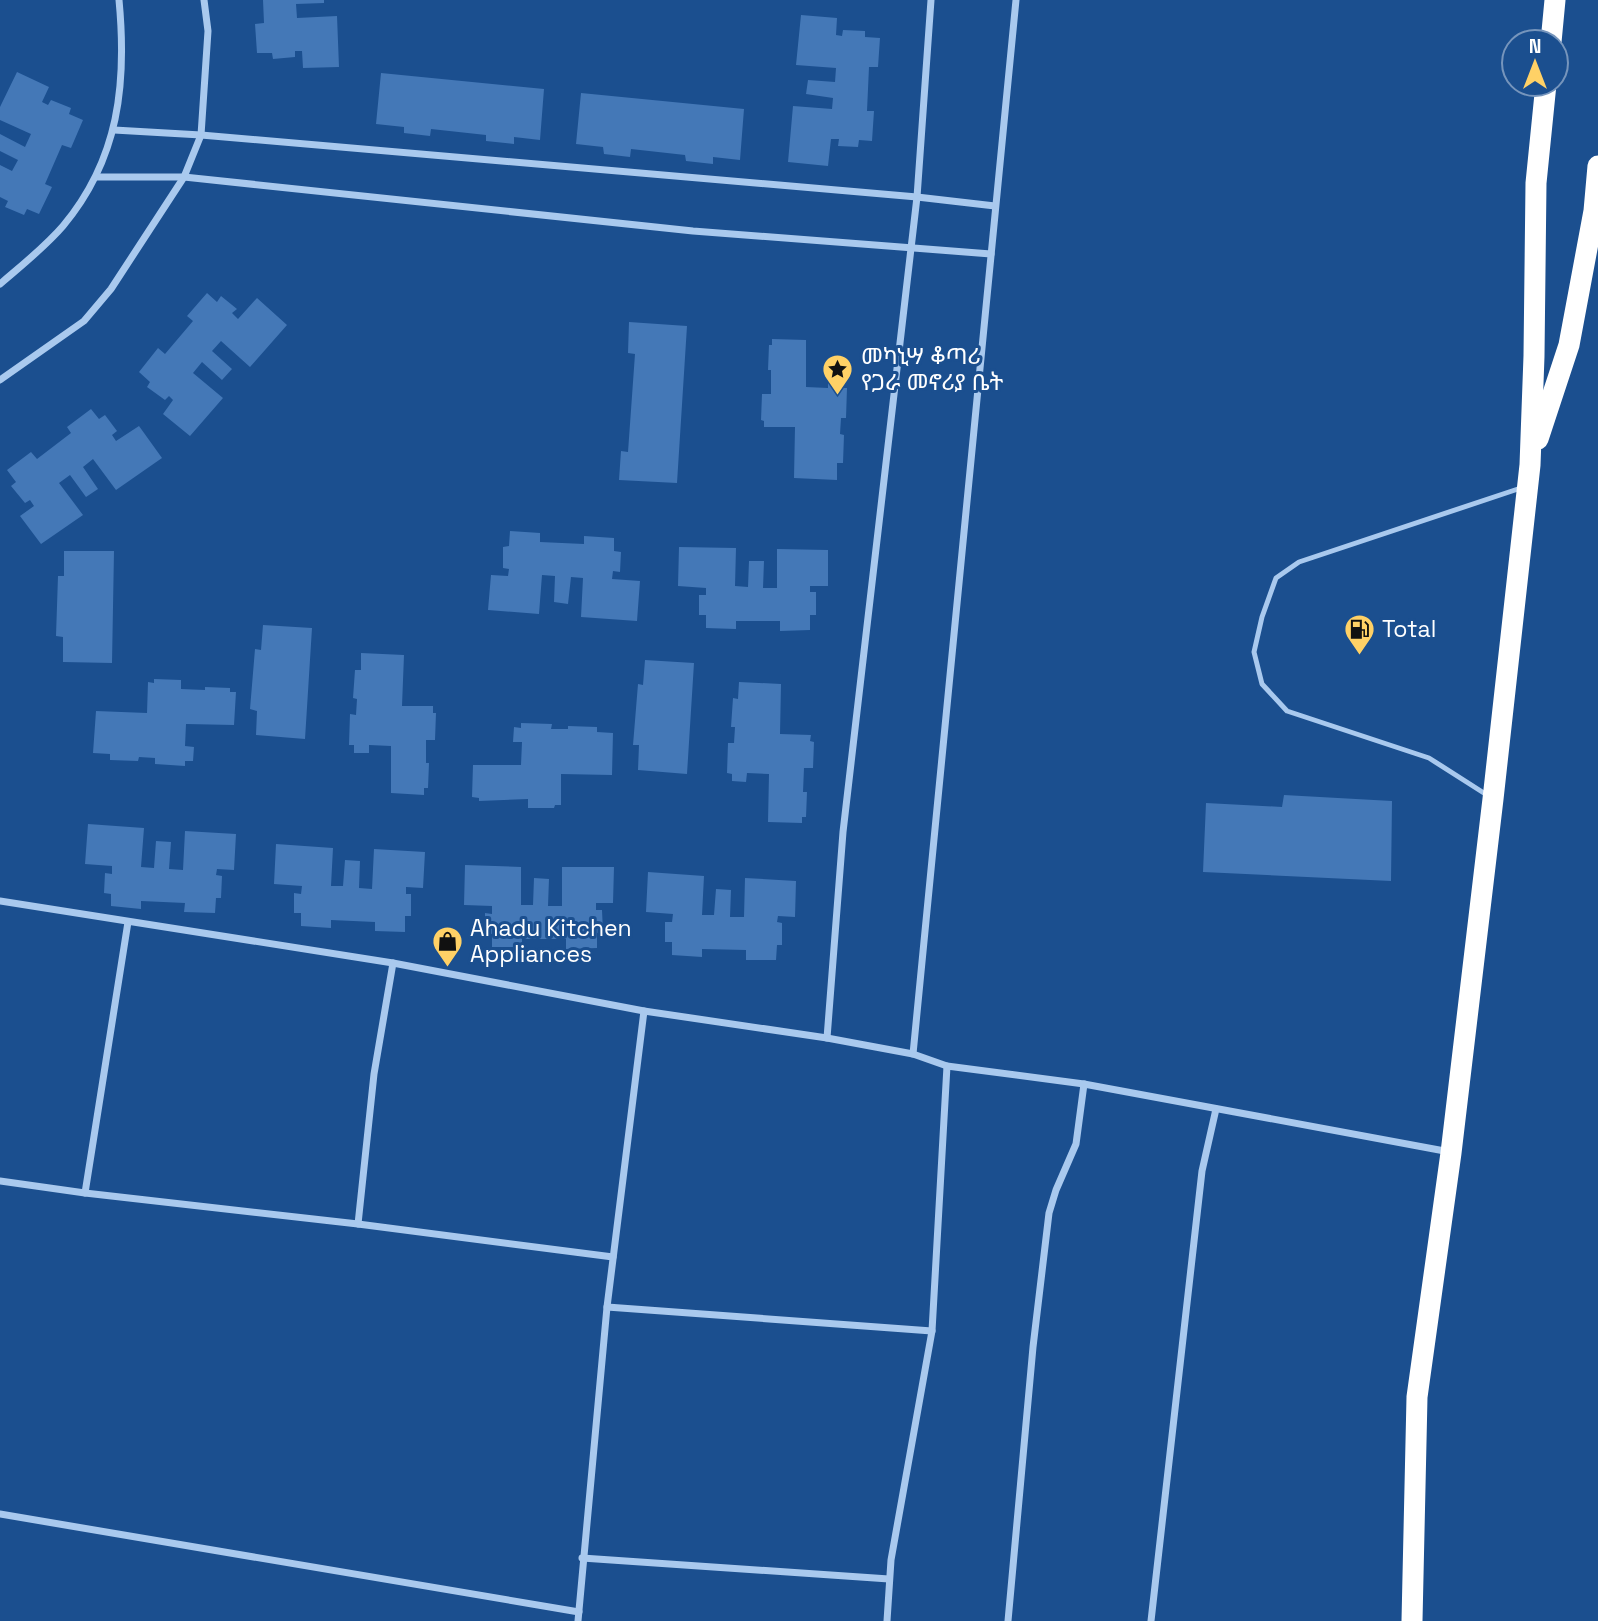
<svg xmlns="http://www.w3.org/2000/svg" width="1598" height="1621" font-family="'Space Grotesk','Noto Sans Ethiopic',sans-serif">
<rect width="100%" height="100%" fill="#1b4f8f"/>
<g fill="#4478b7">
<path d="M 263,0 L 324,0 L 324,3 L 296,4 L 297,18 L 337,16 L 339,67 L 303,68 L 302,51 L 295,51 L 295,57 L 273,59 L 272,53 L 257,53 L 255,24 L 264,23 Z"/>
<path d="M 801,15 L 837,18 L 836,35 L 842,36 L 843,30 L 865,31 L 865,37 L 880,38 L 878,67 L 869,67 L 867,111 L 874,111 L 872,141 L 859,140 L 858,147 L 838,146 L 839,139 L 831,139 L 828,166 L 788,162 L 793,106 L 832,109 L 833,98 L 806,94 L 808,80 L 835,82 L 836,68 L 796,65 Z"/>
<path d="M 17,72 L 49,87 L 42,102 L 48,105 L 51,100 L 71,108 L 69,114 L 83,120 L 71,148 L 62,145 L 45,184 L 52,187 L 39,214 L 27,209 L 24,215 L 5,207 L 8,201 L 0,197 L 0,165 L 12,171 L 18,160 L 0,151 L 0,134 L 25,147 L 31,134 L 0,120 L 0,107 Z"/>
<path d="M 381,73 L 544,89 L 540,140 L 514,137 L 514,144 L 486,141 L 486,135 L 431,129 L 430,136 L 404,133 L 404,127 L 376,124 Z"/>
<path d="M 581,93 L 744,109 L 740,160 L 713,157 L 713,164 L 686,161 L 685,155 L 631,149 L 630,157 L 604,154 L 603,147 L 576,144 Z"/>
<path d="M 207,293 L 217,302 L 221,296 L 237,309 L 232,313 L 238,319 L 257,298 L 287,325 L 250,367 L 221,341 L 212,351 L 232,369 L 222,380 L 202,362 L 193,373 L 223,398 L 190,436 L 163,414 L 173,400 L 169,396 L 165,400 L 147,387 L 150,382 L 139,372 L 158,348 L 165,354 L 193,321 L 187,316 Z"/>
<path d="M 629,322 L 687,326 L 677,483 L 619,480 L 621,451 L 628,452 L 635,354 L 628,353 Z"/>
<path d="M 772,339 L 806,340 L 806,387 L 828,388 L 828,380 L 843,380 L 843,388 L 847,388 L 846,418 L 841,418 L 840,434 L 844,435 L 843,463 L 837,463 L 837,480 L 794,478 L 795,427 L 764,427 L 764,421 L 761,420 L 762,394 L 771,394 L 771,370 L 768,370 L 769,345 L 772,345 Z"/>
<path d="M 91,409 L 99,419 L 105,415 L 117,431 L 112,435 L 116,441 L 139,426 L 162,458 L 116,490 L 93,459 L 83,467 L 98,489 L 86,497 L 70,475 L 59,483 L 83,515 L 41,544 L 20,516 L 34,506 L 30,500 L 25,503 L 11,486 L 16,482 L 7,470 L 31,452 L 37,459 L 71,433 L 67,427 Z"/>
<path d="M 510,531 L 540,533 L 540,542 L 584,544 L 584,536 L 614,538 L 614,551 L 621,552 L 620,572 L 613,571 L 612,579 L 640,581 L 637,621 L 581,617 L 583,578 L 571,577 L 568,604 L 554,602 L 555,576 L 542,575 L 539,614 L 488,610 L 491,575 L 508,576 L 509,569 L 503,568 L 503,547 L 509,546 Z"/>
<path d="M 679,547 L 736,548 L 735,586 L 748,587 L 749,561 L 764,561 L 763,588 L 777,588 L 777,549 L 828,550 L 828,586 L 810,586 L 810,592 L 816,592 L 816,615 L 810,615 L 810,630 L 780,631 L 780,621 L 736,621 L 736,629 L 706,628 L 706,615 L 699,615 L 699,595 L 706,595 L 706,588 L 678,586 Z"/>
<path d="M 64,551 L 114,551 L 112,663 L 63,662 L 63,637 L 56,636 L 58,576 L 64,576 Z"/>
<path d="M 263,625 L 312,628 L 305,739 L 256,735 L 257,711 L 250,709 L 255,649 L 261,650 Z"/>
<path d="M 361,653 L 404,655 L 402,706 L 433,706 L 433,713 L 436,713 L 435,740 L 426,740 L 426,763 L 429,763 L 428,788 L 424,788 L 424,795 L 391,793 L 391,746 L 369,745 L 369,753 L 354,753 L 354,745 L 349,745 L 350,714 L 356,715 L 357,699 L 353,698 L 355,670 L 361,670 Z"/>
<path d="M 645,660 L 694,663 L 687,774 L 638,770 L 639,745 L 633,745 L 638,684 L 643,685 Z"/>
<path d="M 154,679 L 181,680 L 181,689 L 205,690 L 205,687 L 230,688 L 230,692 L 236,692 L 234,725 L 186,724 L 185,746 L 194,747 L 193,761 L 185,761 L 185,766 L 155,764 L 155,758 L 139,757 L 138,761 L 110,760 L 110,754 L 93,753 L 96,711 L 147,713 L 148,682 L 154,683 Z"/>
<path d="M 739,682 L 781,684 L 780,734 L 811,735 L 810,741 L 814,742 L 813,768 L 804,768 L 803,792 L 807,792 L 806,817 L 802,817 L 802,823 L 768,822 L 769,774 L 747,773 L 746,782 L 732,781 L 732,774 L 727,773 L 728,743 L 734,743 L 735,727 L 731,727 L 733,698 L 738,699 Z"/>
<path d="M 521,723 L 552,724 L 551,729 L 568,729 L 568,726 L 597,727 L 597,732 L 613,733 L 612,775 L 561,774 L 561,805 L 555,805 L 554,808 L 528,808 L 528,799 L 479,801 L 479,798 L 472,797 L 473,765 L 521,765 L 522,742 L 513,742 L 514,727 L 521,728 Z"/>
<path d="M 1284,795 L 1392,801 L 1391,881 L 1203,872 L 1206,803 L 1282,807 Z"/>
<path d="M 88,824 L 144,828 L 141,867 L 154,868 L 156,841 L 171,842 L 169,869 L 183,870 L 185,831 L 236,834 L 234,870 L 217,869 L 216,875 L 222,876 L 221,898 L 216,898 L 215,913 L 184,912 L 185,903 L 141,901 L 141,909 L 111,906 L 111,894 L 104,893 L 105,873 L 112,874 L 112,866 L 85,864 Z"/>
<path d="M 276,844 L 333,848 L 331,886 L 343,886 L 345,860 L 360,861 L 359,888 L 372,889 L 374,849 L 425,852 L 423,888 L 406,887 L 406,894 L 411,894 L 411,916 L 405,916 L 405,932 L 375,931 L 375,922 L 331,920 L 331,928 L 301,926 L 301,913 L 294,913 L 294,893 L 301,894 L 302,886 L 274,884 Z"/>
<path d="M 465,865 L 521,867 L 521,905 L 533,905 L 534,878 L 549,879 L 548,906 L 562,906 L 562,867 L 614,867 L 613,903 L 596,903 L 596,910 L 602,910 L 603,932 L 597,933 L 597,948 L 566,949 L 566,939 L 522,939 L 522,947 L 492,947 L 492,934 L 485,933 L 485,913 L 492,914 L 492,906 L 464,905 Z"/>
<path d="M 648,872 L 704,876 L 702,915 L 714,915 L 716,889 L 731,890 L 730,917 L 744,917 L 745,878 L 796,881 L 795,917 L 778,916 L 777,922 L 782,923 L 782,945 L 777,945 L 776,960 L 746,960 L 746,950 L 702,949 L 702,957 L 672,955 L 672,942 L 665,942 L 665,922 L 672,922 L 673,914 L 646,912 Z"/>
</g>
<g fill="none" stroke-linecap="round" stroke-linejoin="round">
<path stroke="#a9c9ee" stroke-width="5" d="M 1487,795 L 1429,758 L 1287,711 L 1262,684 L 1254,652 L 1262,617 L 1276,578 L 1299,562 L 1524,487"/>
<g stroke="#a9c9ee" stroke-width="7">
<path d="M 114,130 L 201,135 L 917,197 L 995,206"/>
<path d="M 97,177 L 184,177 L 693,231 L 991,254"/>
<path d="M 0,284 C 21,266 45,247 63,226 C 119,159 127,84 119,0"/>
<path d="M 0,380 L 84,321 L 111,289 L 184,177 L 201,135 L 208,31 L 204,0"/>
<path d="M 0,901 L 393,963 L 644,1011 L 827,1038 L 913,1054 L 947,1066 L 1084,1084 L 1450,1152"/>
<path d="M 827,1038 L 843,832 L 917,197 L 931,0"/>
<path d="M 913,1054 L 1016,0"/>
<path d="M 0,1181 L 85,1193 L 358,1224 L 374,1074 L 393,963"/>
<path d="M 85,1193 L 128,922"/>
<path d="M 358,1224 L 613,1257"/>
<path d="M 607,1307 L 932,1331"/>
<path d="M 0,1514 L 579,1612"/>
<path d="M 582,1558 L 889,1579"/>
<path d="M 578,1621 L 607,1307 L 644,1011"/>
<path d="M 887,1621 L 891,1560 L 932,1331 L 947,1066"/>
<path d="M 1008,1621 L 1033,1347 L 1049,1213 L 1056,1190 L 1076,1144 L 1084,1084"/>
<path d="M 1151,1621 L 1202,1171 L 1216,1109"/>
</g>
<g stroke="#fff" stroke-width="21">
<path d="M 1551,42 L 1555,0"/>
<path d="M 1538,439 L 1569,345 L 1594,211 L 1598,166"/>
<path d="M 1412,1621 L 1417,1397 L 1451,1153 L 1493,799 L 1530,465 L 1534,356 L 1536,183 L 1546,84"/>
</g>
</g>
<defs>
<symbol id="sight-pin" viewBox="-11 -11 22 30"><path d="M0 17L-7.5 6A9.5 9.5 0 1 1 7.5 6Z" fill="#ffd166" stroke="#1b4f8f"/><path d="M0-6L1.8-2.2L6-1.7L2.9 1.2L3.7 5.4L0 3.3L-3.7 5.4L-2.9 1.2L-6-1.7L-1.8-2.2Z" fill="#111"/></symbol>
<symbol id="fuel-pin" viewBox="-11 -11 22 30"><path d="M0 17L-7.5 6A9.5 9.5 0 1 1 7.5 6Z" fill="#ffd166" stroke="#1b4f8f"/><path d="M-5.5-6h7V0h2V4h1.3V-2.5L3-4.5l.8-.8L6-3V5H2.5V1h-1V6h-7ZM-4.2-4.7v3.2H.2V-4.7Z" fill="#111"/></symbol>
<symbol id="shop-pin" viewBox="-11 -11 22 30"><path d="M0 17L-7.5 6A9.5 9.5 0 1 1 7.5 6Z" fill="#ffd166" stroke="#1b4f8f"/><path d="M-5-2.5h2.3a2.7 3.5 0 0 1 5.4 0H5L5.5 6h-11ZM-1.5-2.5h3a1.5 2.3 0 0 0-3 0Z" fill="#111"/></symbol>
</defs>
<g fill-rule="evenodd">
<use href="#sight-pin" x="820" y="352" width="35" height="47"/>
<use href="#fuel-pin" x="1342" y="612" width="35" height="47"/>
<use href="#shop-pin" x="430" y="924" width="35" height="47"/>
</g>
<g text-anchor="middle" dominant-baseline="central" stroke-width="6" stroke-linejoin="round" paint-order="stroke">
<g font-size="23" fill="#fff" stroke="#1b4f8f" text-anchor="start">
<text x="861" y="356">መካኒሣ ቆጣሪ<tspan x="861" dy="26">የጋራ መኖሪያ ቤት</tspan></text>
<text x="1382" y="629">Total</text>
<text x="470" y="928">Ahadu Kitchen<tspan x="470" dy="26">Appliances</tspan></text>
</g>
</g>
<g transform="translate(1535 63)"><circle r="33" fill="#1b4f8f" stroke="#7695bc" stroke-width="2"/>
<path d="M0-5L12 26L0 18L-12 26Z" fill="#ffd166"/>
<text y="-10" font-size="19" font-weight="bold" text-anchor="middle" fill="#ffffff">N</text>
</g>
</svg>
